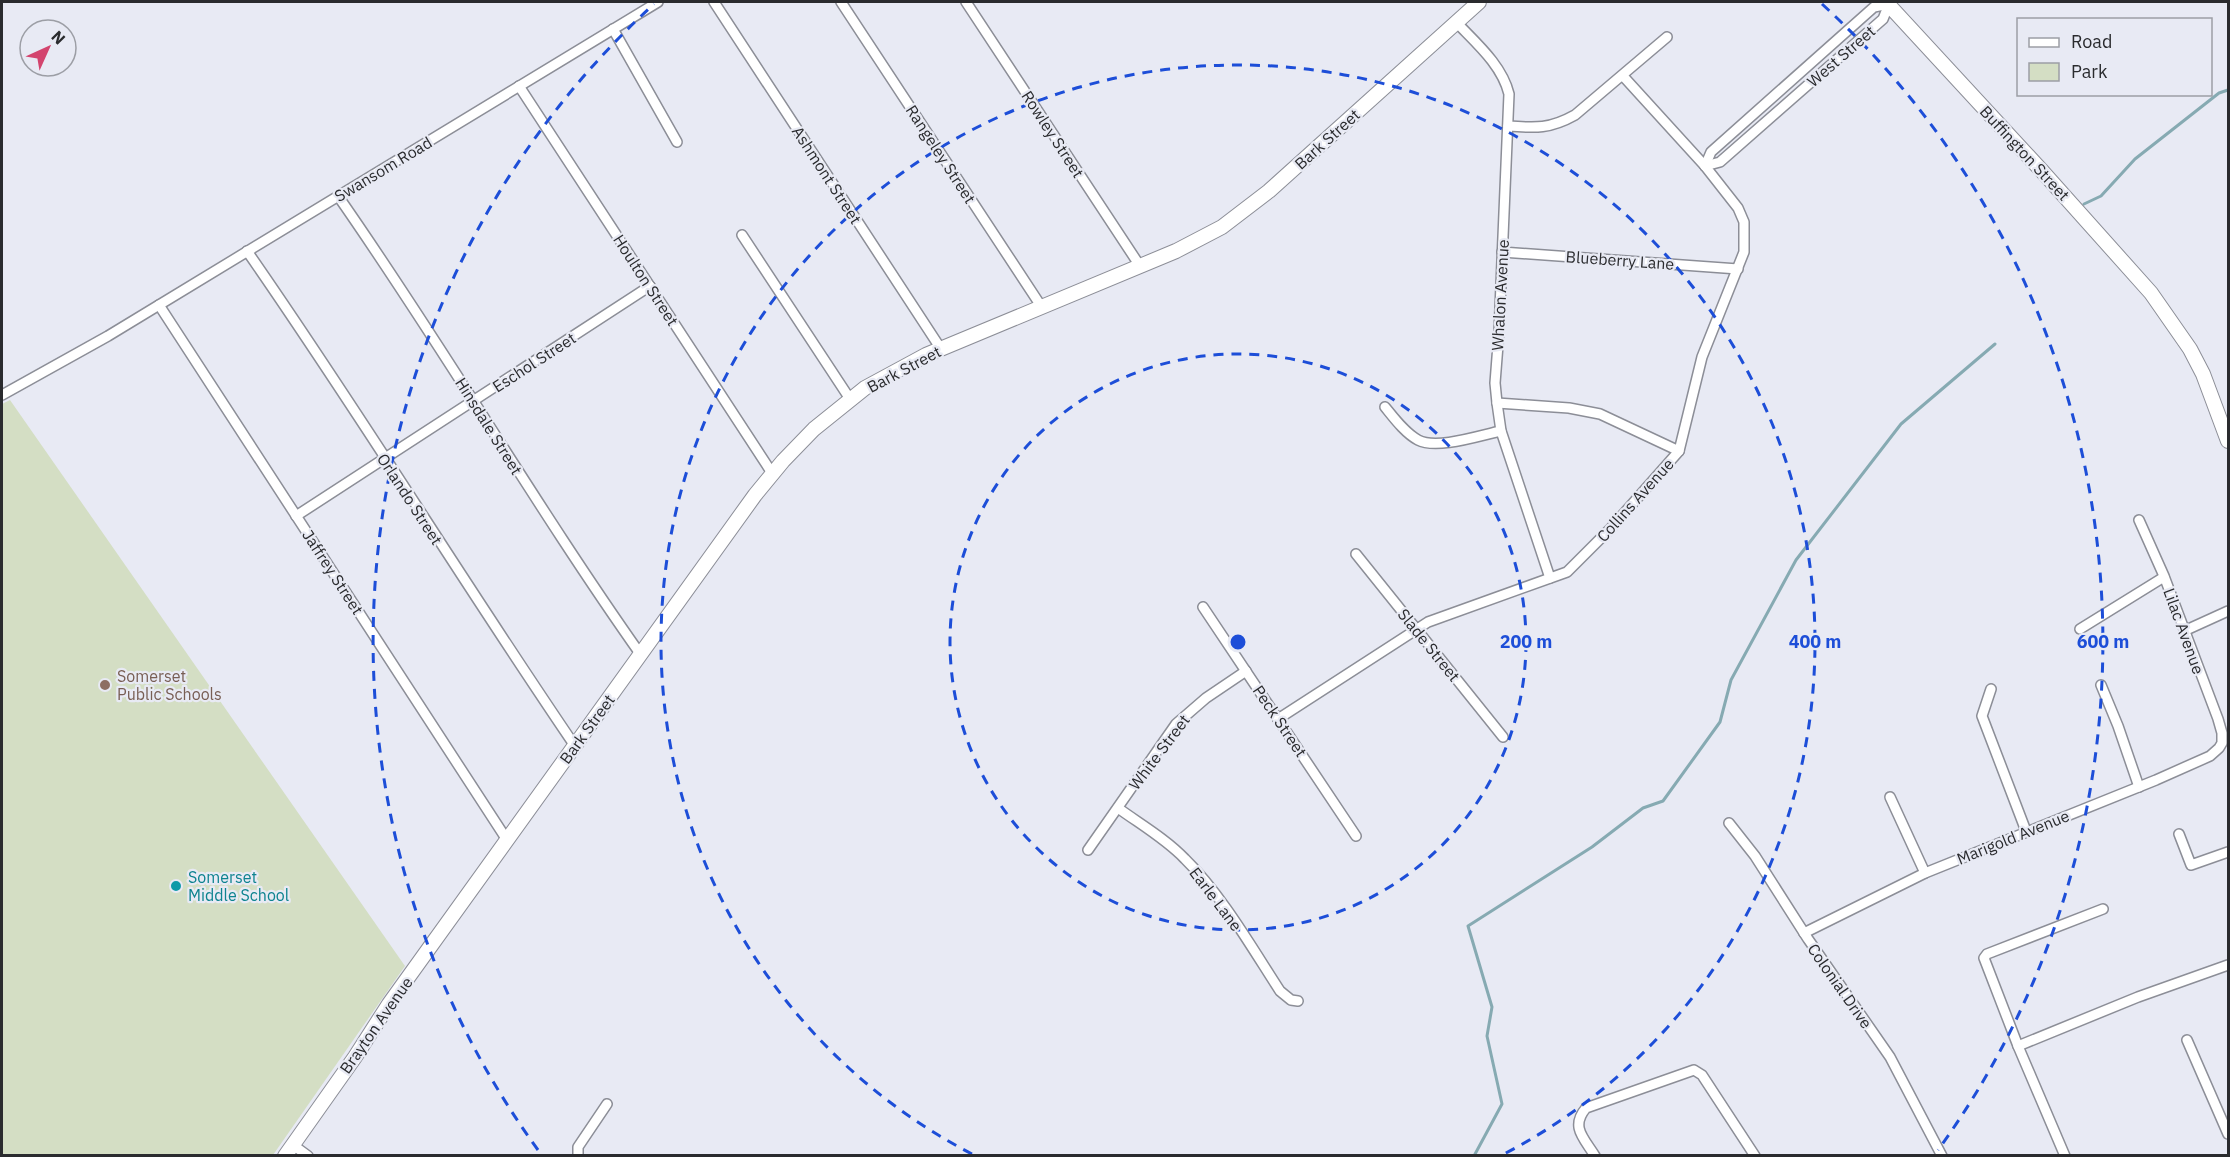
<svg xmlns="http://www.w3.org/2000/svg" width="2230" height="1157" font-family="'IBM Plex Sans',sans-serif">
<rect width="100%" height="100%" fill="#e8eaf4"/>
<path fill="#d4dec4" d="M 10,400 L 405,966 L 273,1155 L 2,1155 L 2,404 Z"/>
<g fill="none" stroke-linecap="round" stroke-linejoin="round">
<g stroke="#86aab2" stroke-width="3">
<path d="M 2084,204 L 2101,196 L 2135,159 L 2219,93 L 2228,90"/>
<path d="M 1474,1156 L 1502,1104 L 1487,1036 L 1492,1007 L 1468,926 L 1592,847 L 1643,808 L 1663,801 L 1720,722 L 1731,680 L 1796,560 L 1901,424 L 1995,344"/>
</g>
<defs>
<g id="street">
<path d="M 714,2 L 941,349"/>
<path d="M 841,2 L 1041,306"/>
<path d="M 966,2 L 1140,266"/>
<path d="M 1456,22 C 1476,43 1502,65 1509,94 L 1499,332 L 1495,383 L 1497,403 L 1501,431 L 1550,578"/>
<path d="M 613,29 L 677,142"/>
<path d="M 519,86 L 772,473"/>
<path d="M 1508,126 C 1536,128 1550,129 1575,115 L 1667,37"/>
<path d="M 1705,166 L 1711,152 L 1874,7 L 1889,4"/>
<path d="M 1705,166 L 1720,162 L 1883,19 L 1889,4"/>
<path d="M 338,196 C 443,346 535,505 641,655"/>
<path d="M 742,235 L 850,399"/>
<path d="M 247,251 C 360,413 463,582 575,746"/>
<path d="M 1502,252 L 1738,269"/>
<path d="M 159,305 L 507,840"/>
<path d="M 2,395 L 108,336 L 658,2"/>
<path d="M 1497,403 L 1569,408 L 1600,414 L 1679,451"/>
<path d="M 1385,407 C 1394,418 1405,433 1418,440 C 1437,450 1481,435 1501,431"/>
<path d="M 296,516 L 650,286"/>
<path d="M 1356,554 L 1503,737"/>
<path d="M 1203,607 L 1356,836"/>
<path d="M 2080,629 L 2164,577"/>
<path d="M 2184,631 L 2228,611"/>
<path d="M 2101,685 L 2118,726 L 2139,787"/>
<path d="M 1991,689 L 1982,716 L 2026,831"/>
<path d="M 1278,719 L 1428,622 L 1567,572 L 1611,528 L 1679,451 L 1702,357 L 1744,252 L 1744,222 L 1738,208 L 1705,166 L 1623,76"/>
<path d="M 1890,797 L 1925,873"/>
<path d="M 1118,808 C 1140,824 1166,839 1185,859 C 1221,894 1252,948 1280,991 L 1291,1000 L 1298,1001"/>
<path d="M 1729,823 L 1755,856 L 1808,939 L 1890,1057 L 1942,1156"/>
<path d="M 2179,834 L 2191,865 L 2228,852"/>
<path d="M 1088,850 L 1176,724 L 1206,698 L 1246,671"/>
<path d="M 1804,933 L 1925,873 L 2156,780 L 2210,756 L 2219,748 L 2222,743 L 2222,733 L 2218,719 L 2164,576 L 2139,520"/>
<path d="M 2187,1040 L 2228,1134"/>
<path d="M 2018,1046 L 2138,997 L 2228,965"/>
<path d="M 293,1145 L 308,1156"/>
<path d="M 578,1156 L 578,1147 L 607,1104"/>
<path d="M 1595,1156 C 1584,1138 1570,1127 1586,1108 L 1694,1070 L 1702,1075 L 1755,1156"/>
<path d="M 2065,1156 L 2018,1046 L 1984,958 L 1987,954 L 2103,909"/>
</g>
<g id="secondary">
<path d="M 1886,2 L 2042,171 L 2151,293 L 2190,349 L 2203,374 L 2228,441"/>
<path d="M 285,1156 L 355,1057 L 389,1004 L 755,495 L 783,461 L 814,429 L 865,388 L 926,355 L 1176,251 L 1222,227 L 1269,191 L 1479,2"/>
</g>
</defs>
<use href="#street" stroke="#8c8e97" stroke-width="12"/>
<use href="#secondary" stroke="#8c8e97" stroke-width="16"/>
<use href="#street" stroke="#fff" stroke-width="9"/>
<use href="#secondary" stroke="#fff" stroke-width="14"/>
</g>
<g fill="none" stroke="#1d4ed8" stroke-width="3" stroke-dasharray="10 8">
<circle cx="1238" cy="642" r="288"/>
<path d="M972 1154A577 577 0 1 1 1504 1154"/>
<path d="M538 1150A865 865 0 0 1 654 4M1822 4A865 865 0 0 1 1938 1150"/>
</g>
<circle fill="#8d6e63" stroke="#e8eaf4" stroke-width="2" cx="105" cy="685" r="6"/>
<circle fill="#0f9aa8" stroke="#e8eaf4" stroke-width="2" cx="176" cy="886" r="6"/>
<g text-anchor="middle" dominant-baseline="central" stroke-width="4.5" stroke-linejoin="round" paint-order="stroke">
<g font-size="16" fill="#2a2b2e" stroke="#e8eaf4">
<text transform="translate(1841 56) rotate(-41)">West Street</text>
<text transform="translate(1053 134) rotate(57)">Rowley Street</text>
<text transform="translate(1327 139) rotate(-42)">Bark Street</text>
<text transform="translate(2025 153) rotate(47)">Buffington Street</text>
<text transform="translate(941 154) rotate(57)">Rangeley Street</text>
<text transform="translate(383 169) rotate(-31)">Swansom Road</text>
<text transform="translate(827 175) rotate(57)">Ashmont Street</text>
<text transform="translate(1620 260) rotate(4)">Blueberry Lane</text>
<text transform="translate(646 280) rotate(57)">Houlton Street</text>
<text transform="translate(1500 295) rotate(-87)">Whalon Avenue</text>
<text transform="translate(534 362) rotate(-33)">Eschol Street</text>
<text transform="translate(904 369) rotate(-28)">Bark Street</text>
<text transform="translate(489 426) rotate(58)">Hinsdale Street</text>
<text transform="translate(410 499) rotate(57)">Orlando Street</text>
<text transform="translate(1635 500) rotate(-48)">Collins Avenue</text>
<text transform="translate(333 572) rotate(57)">Jaffrey Street</text>
<text transform="translate(2184 631) rotate(70)">Lilac Avenue</text>
<text transform="translate(1429 645) rotate(51)">Slade Street</text>
<text transform="translate(1280 721) rotate(56)">Peck Street</text>
<text transform="translate(587 729) rotate(-54)">Bark Street</text>
<text transform="translate(1159 752) rotate(-53)">White Street</text>
<text transform="translate(2013 837) rotate(-22)">Marigold Avenue</text>
<text transform="translate(1216 899) rotate(53)">Earle Lane</text>
<text transform="translate(1840 986) rotate(55)">Colonial Drive</text>
<text transform="translate(376 1025) rotate(-55)">Brayton Avenue</text>
</g>
<g font-size="16" fill="#785e54" stroke="#e8eaf4" text-anchor="start">
<text x="117" y="676">Somerset<tspan x="117" dy="18">Public Schools</tspan></text>
</g>
<g font-size="16" fill="#0d838f" stroke="#e8eaf4" text-anchor="start">
<text x="188" y="877">Somerset<tspan x="188" dy="18">Middle School</tspan></text>
</g>
</g>
<circle cx="1238" cy="642" r="9" fill="#1d4ed8" stroke="#e8eaf4" stroke-width="3"/>
<g font-size="18" text-anchor="middle" font-weight="bold" fill="#1d4ed8" stroke="#e8eaf4" stroke-width="4.5" stroke-linejoin="round" paint-order="stroke">
<text x="1526" y="648">200 m</text>
<text x="1815" y="648">400 m</text>
<text x="2103" y="648">600 m</text>
</g>
<rect width="2230" height="1157" fill="none" stroke="#2a2b2e" stroke-width="6"/>
<rect x="2017" y="18" width="195" height="78" fill="#e8eaf4" stroke="#9c9ea5" stroke-width="1.5"/>
<rect x="2029" y="38" width="30" height="9" fill="#ffffff" stroke="#9c9ea5" stroke-width="1.5"/>
<text x="2071" y="48" font-size="18" fill="#2a2b2e">Road</text>
<rect x="2029" y="63" width="30" height="18" fill="#d4dec4" stroke="#9c9ea5" stroke-width="1.5"/>
<text x="2071" y="78" font-size="18" fill="#2a2b2e">Park</text>
<g transform="translate(48 48) rotate(45)"><circle r="28" fill="#e8eaf4" stroke="#9c9ea5" stroke-width="1.5"/>
<path d="M0-4.5L10 22L0 15L-10 22Z" fill="#d3446e"/>
<text y="-9" font-size="16" font-weight="bold" text-anchor="middle" fill="#2a2b2e">N</text>
</g>
</svg>
